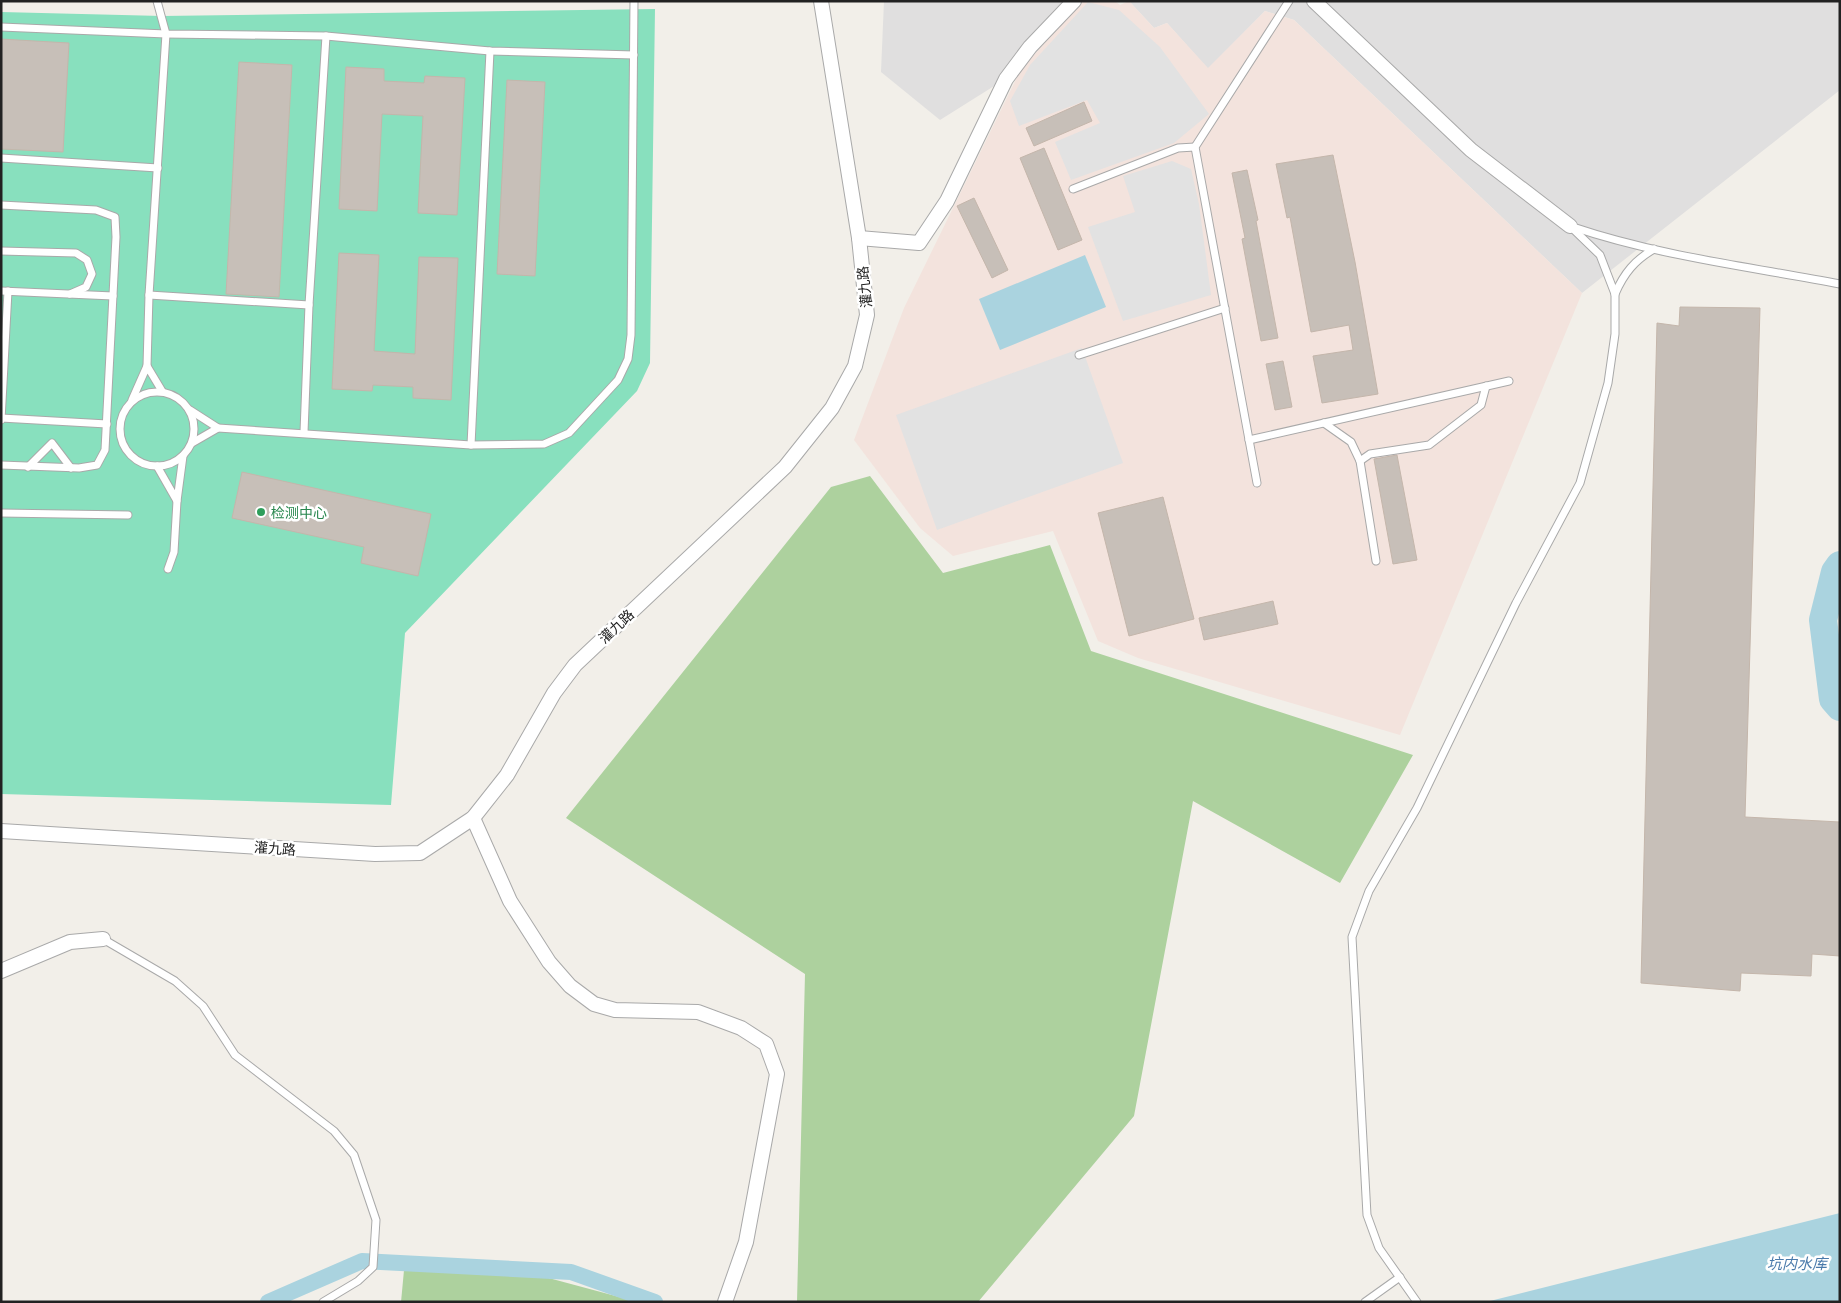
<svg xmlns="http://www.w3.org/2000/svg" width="1841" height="1303" font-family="Inter,'Noto Sans SC',sans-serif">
<rect width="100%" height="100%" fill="#f2efe9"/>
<g fill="#e0dfdf">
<path d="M 884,1 L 1083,1 L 1021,69 L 940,120 L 881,72 Z"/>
<path d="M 1129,1 L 1840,1 L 1840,90 L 1582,293 L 1294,20 L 1265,11 L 1208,69 L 1167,23 L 1154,28 Z"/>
</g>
<path fill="#f3e3dd" d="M 1083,1 L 1115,1 L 1120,5 L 1129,1 L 1154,28 L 1167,23 L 1208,68 L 1265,11 L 1294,20 L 1582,293 L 1400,735 L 1138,658 L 1098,641 L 1053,531 L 953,556 L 920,528 L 854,440 L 904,308 L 1021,69 Z"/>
<g fill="#add19e">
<path d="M 870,476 L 943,573 L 1050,545 L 1091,651 L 1413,755 L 1340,883 L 1193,801 L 1134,1116 L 978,1302 L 797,1302 L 805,974 L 566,818 L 831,487 Z"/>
<path d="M 404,1270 L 530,1273 L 638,1302 L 401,1302 Z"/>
</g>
<path fill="#88e0be" d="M 655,9 L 650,363 L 637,391 L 405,633 L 391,805 L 1,794 L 1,12 L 162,16 Z"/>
<g fill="#e2e2e2">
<path d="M 1088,2 L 1119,10 L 1160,47 L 1209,114 L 1174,143 L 1071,180 L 1055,142 L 1100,123 L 1087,100 L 1019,126 L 1010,101 L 1030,65 Z"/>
<path d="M 1172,161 L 1191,169 L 1199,204 L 1211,295 L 1123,321 L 1088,227 L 1135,212 L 1123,176 Z"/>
<path d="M 1082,348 L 1123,463 L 937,530 L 896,415 Z"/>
</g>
<g fill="#aad3df">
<path d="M 1085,255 L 1106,307 L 1000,350 L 979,299 Z"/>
<path d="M 1840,1213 L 1840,1302 L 1490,1302 L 1490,1301 Z"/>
</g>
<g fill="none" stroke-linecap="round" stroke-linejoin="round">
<path stroke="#aad3df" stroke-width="16" d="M 268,1302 L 362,1261 L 571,1272 L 655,1302"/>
<path stroke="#aad3df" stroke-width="28" d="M 1840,565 L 1835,572 L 1823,620 L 1833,699 L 1840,707"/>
</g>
<g fill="#c7bfb8" stroke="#c4b6ab">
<path d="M 1,39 L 69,43 L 63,152 L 1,149 Z"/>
<path d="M 239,62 L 292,65 L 279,297 L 226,294 Z"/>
<path d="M 346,67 L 384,69 L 384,81 L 424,83 L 425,76 L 465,78 L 457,215 L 418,213 L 423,116 L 382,114 L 377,211 L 339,209 Z"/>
<path d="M 507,80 L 545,82 L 535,276 L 497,274 Z"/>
<path d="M 1084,102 L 1092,121 L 1034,146 L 1026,128 Z"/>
<path d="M 1044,148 L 1082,240 L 1058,250 L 1020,158 Z"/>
<path d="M 1333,155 L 1355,262 L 1378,394 L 1322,403 L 1313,356 L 1353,350 L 1349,325 L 1311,332 L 1290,217 L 1287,218 L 1276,164 Z"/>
<path d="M 1247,170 L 1258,220 L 1256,221 L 1278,338 L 1261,341 L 1242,239 L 1245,238 L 1232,173 Z"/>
<path d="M 974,198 L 1008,270 L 992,278 L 957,206 Z"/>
<path d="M 339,253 L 379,255 L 374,351 L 415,354 L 419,257 L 458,258 L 451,400 L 413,398 L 413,387 L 373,385 L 372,391 L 332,389 Z"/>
<path d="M 1680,307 L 1760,308 L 1745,817 L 1840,822 L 1840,956 L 1812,954 L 1811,976 L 1741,973 L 1740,991 L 1641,983 L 1657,323 L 1679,326 Z"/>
<path d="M 1283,361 L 1292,407 L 1275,410 L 1266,364 Z"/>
<path d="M 1397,455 L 1417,560 L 1393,564 L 1374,459 Z"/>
<path d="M 242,472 L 431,514 L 418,576 L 361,563 L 364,547 L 232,518 Z"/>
<path d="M 1163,497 L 1194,619 L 1129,636 L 1098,513 Z"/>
<path d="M 1273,601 L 1278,624 L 1204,640 L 1199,618 Z"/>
</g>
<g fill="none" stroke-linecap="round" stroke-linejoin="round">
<defs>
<g id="service">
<path d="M 1,27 L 166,34 L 326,36 L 490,51 L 634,55"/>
<path d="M 1,158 L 158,168"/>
<path d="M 1073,189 L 1178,148 L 1195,147"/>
<path d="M 1,205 L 96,210 L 115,217 L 116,237 L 105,450 L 97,465 L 79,468 L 1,465"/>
<path d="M 1573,227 C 1659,256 1751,267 1840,284"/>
<path d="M 1,251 L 76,253 L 87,260 L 92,274 L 86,287 L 70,294"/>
<path d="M 1,291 L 113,296"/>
<path d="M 1615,294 C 1624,273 1635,260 1654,249"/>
<path d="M 149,295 L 309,305"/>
<path d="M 1079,355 L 1225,308"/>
<path d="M 147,366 L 149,295 L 166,34 L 157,1"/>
<circle cx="157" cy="429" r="37"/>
<path d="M 132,400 L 147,366 L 162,391"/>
<path d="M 190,410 L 218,428 L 192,443"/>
<path d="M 1,418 L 107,424"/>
<path d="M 1,420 L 8,291"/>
<path d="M 1324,423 L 1351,442 L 1360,461 L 1376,561"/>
<path d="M 218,428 L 471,445 L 544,444 L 569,433 L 618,380 L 628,359 L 631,335 L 634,1"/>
<path d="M 304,432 L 309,305 L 326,36"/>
<path d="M 1249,440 L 1509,381"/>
<path d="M 471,445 L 490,51"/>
<path d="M 1360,461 L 1370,454 L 1429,445 L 1481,405 L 1486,386"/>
<path d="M 157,466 L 177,501 L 183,456"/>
<path d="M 28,467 L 52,443 L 71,468"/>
<path d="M 1257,483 L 1195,147 L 1289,1"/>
<path d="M 1,513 L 128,515"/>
<path d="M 168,569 L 174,552 L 177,501"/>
<path d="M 103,939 L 175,981 L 203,1006 L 235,1055 L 334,1131 L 354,1155 L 376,1220 L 373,1267 L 358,1281 L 323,1302"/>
<path d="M 1365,1302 L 1400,1277"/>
<path d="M 1417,1302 L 1379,1248 L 1367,1215 L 1352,937 L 1369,891 L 1417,808 L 1516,603 L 1580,483 L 1608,383 L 1615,334 L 1615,294 L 1600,255 L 1570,226"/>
</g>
<g id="minor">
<path d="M 1314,1 L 1471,150 L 1570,226"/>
<path d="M 859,238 L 919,243 L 947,201 L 1006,79 L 1030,47 L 1074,1"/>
<path d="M 473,818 L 510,901 L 549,962 L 570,986 L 594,1004 L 615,1010 L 698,1012 L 741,1028 L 766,1044 L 777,1074 L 746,1242 L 725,1302"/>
<path d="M 1,831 L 375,854 L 420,853 L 473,818 L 507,775 L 554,693 L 575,665 L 785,467 L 832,408 L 855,366 L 867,315 L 859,238 L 821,1"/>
<path d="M 1,971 L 70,942 L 103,939"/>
</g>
</defs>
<use href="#service" stroke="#a9a9a9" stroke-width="9"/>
<use href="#minor" stroke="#a9a9a9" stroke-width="16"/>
<use href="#service" stroke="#fff" stroke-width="7"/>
<use href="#minor" stroke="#fff" stroke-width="14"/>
</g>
<circle fill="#2e9e5b" stroke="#fff" stroke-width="2" cx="261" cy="512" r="5"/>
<g text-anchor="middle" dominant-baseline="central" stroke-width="5" stroke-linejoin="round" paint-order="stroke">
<g font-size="14" fill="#222" stroke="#fff">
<text transform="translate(864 287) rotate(-96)">灌九路</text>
<text transform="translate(616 626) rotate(-43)">灌九路</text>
<text transform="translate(275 848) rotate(4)">灌九路</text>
</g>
<g font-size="14" fill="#27864d" stroke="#fff" text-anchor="start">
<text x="271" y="512">检测中心</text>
</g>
<g font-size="15" font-style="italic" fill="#4a7aab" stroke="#fff">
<text x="1797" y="1263">坑内水库</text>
</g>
</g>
<rect width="1841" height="1303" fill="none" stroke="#222222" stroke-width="5"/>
</svg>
